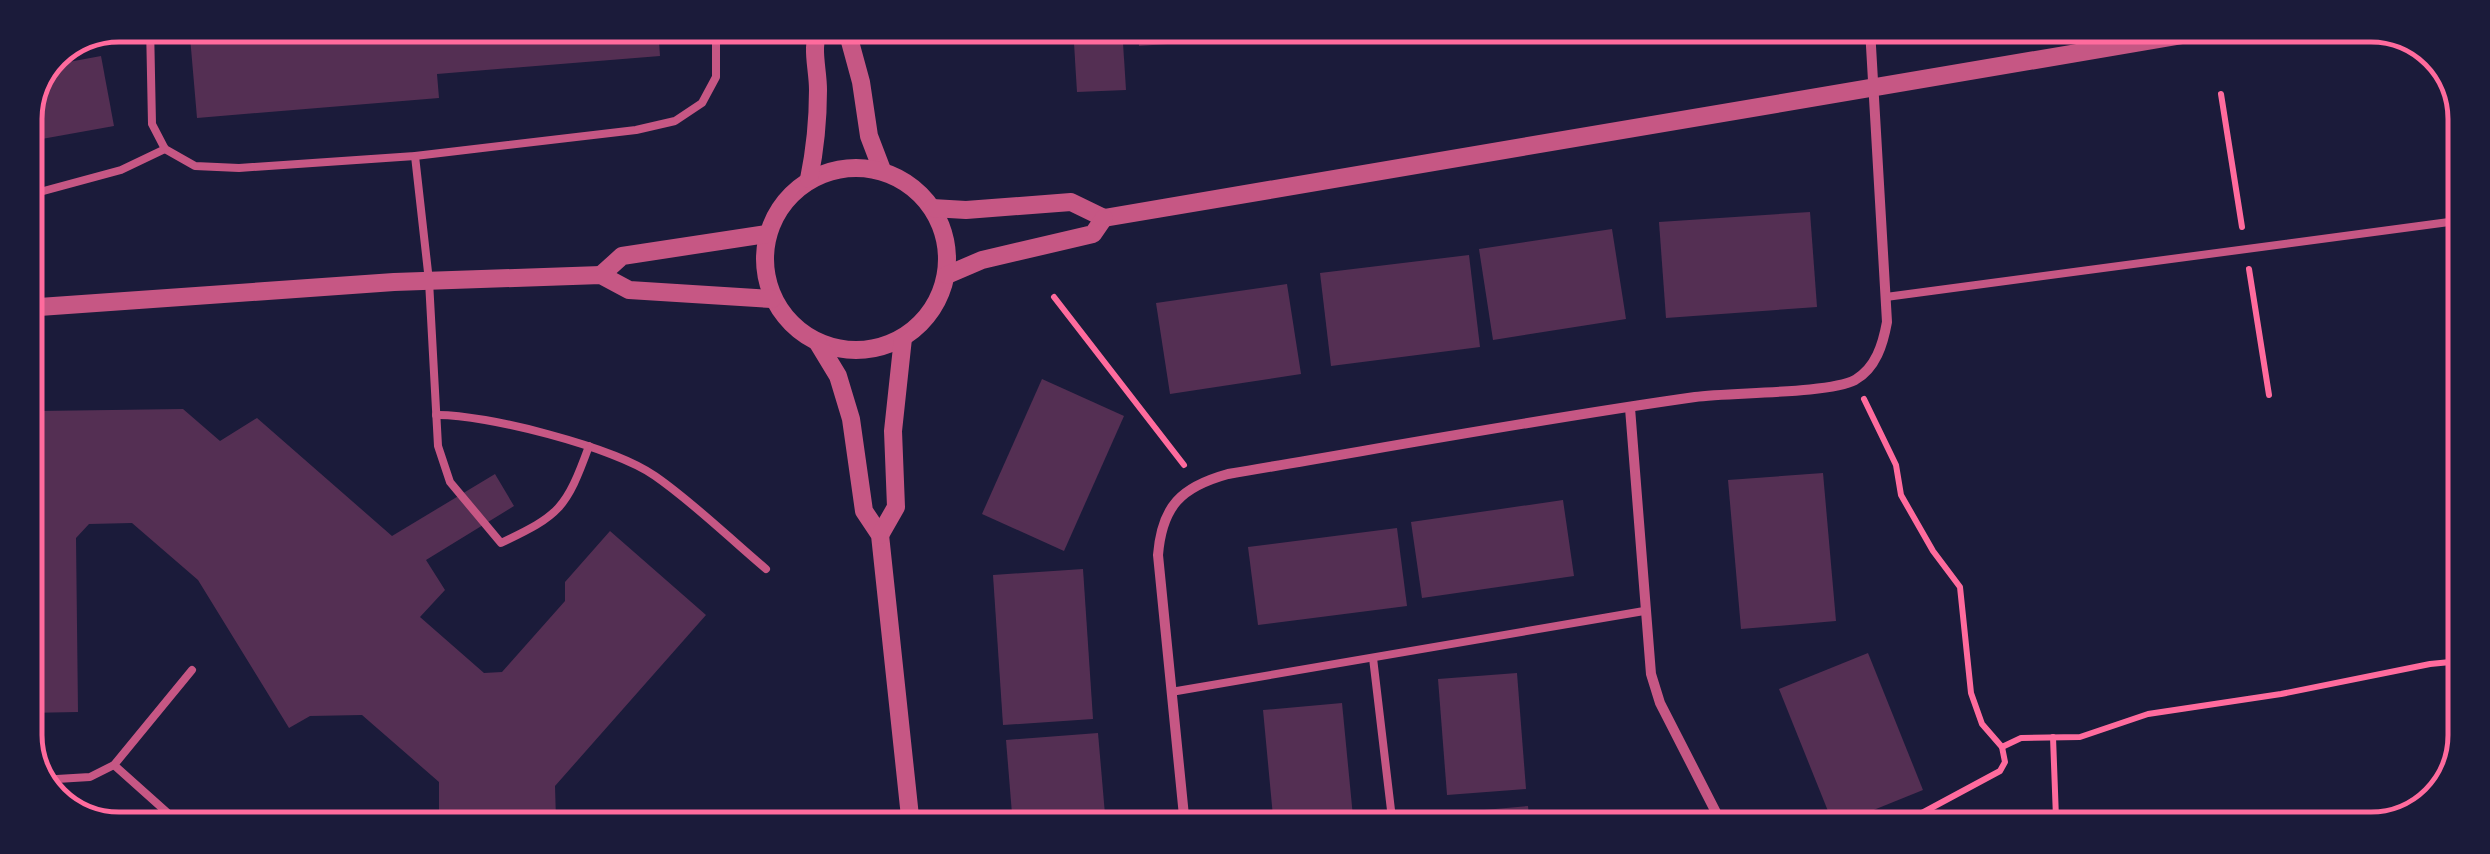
<svg xmlns="http://www.w3.org/2000/svg" width="2490" height="854" font-family="'Varela Round',sans-serif">
<rect width="100%" height="100%" fill="#1b1b3a"/>
<g fill="#542f53">
<path d="M 189,25 L 658,26 L 660,56 L 437,74 L 439,98 L 197,118 Z"/>
<path d="M 1073,27 L 1122,27 L 1126,90 L 1077,92 Z"/>
<path d="M 1138,27 L 1195,27 L 1196,42 L 1139,46 Z"/>
<path d="M 1207,27 L 1263,27 L 1264,39 L 1208,43 Z"/>
<path d="M 1269,27 L 1312,28 L 1312,30 L 1269,33 Z"/>
<path d="M 101,56 L 114,126 L 25,142 L 25,114 L 47,66 Z"/>
<path d="M 1810,212 L 1817,307 L 1666,318 L 1659,222 Z"/>
<path d="M 1612,229 L 1626,319 L 1493,340 L 1479,249 Z"/>
<path d="M 1469,255 L 1480,347 L 1331,366 L 1320,273 Z"/>
<path d="M 1287,284 L 1301,374 L 1170,394 L 1156,303 Z"/>
<path d="M 1042,379 L 1124,416 L 1064,551 L 982,514 Z"/>
<path d="M 183,409 L 220,441 L 257,418 L 392,536 L 495,474 L 514,506 L 426,560 L 445,590 L 420,617 L 484,673 L 502,672 L 565,601 L 565,582 L 610,531 L 706,615 L 555,786 L 556,820 L 439,821 L 439,782 L 362,715 L 310,716 L 289,728 L 198,580 L 132,523 L 89,524 L 76,538 L 78,712 L 25,713 L 25,427 L 39,411 Z"/>
<path d="M 1823,473 L 1836,621 L 1741,629 L 1728,480 Z"/>
<path d="M 1563,500 L 1574,576 L 1422,598 L 1411,522 Z"/>
<path d="M 1397,528 L 1407,606 L 1258,625 L 1248,547 Z"/>
<path d="M 1083,569 L 1093,719 L 1003,725 L 993,575 Z"/>
<path d="M 1868,653 L 1923,790 L 1834,826 L 1779,689 Z"/>
<path d="M 1517,673 L 1526,789 L 1447,795 L 1438,679 Z"/>
<path d="M 1342,703 L 1354,827 L 1274,827 L 1263,710 Z"/>
<path d="M 1098,733 L 1106,826 L 1013,826 L 1006,740 Z"/>
<path d="M 1528,806 L 1530,827 L 1451,827 L 1450,813 Z"/>
</g>
<g fill="none" stroke-linecap="round" stroke-linejoin="round">
<g stroke="#ff6b9d" stroke-width="6">
<path d="M 2221,94 L 2242,227"/>
<path d="M 2249,269 L 2269,395"/>
<path d="M 1054,297 L 1184,465"/>
<path d="M 1864,399 L 1896,465 L 1901,495 L 1933,551 L 1960,587 L 1971,693 L 1982,724 L 2002,747 L 2005,762 L 2000,771 L 1894,828"/>
<path d="M 2053,737 L 2056,818 L 2059,828"/>
<path d="M 2002,747 L 2021,738 L 2080,737 L 2148,714 L 2281,694 L 2430,664 L 2461,661"/>
</g>
<g stroke="#c65784" stroke-width="8">
<path d="M 150,25 L 152,124 L 165,149 L 195,166 L 239,168 L 415,156 L 636,130 L 675,121 L 702,103 L 716,77 L 716,26"/>
<path d="M 415,156 L 429,281 L 438,446 L 450,482 L 501,543 C 560,515 566,509 589,446"/>
<path d="M 25,196 L 121,170 L 165,149"/>
<path d="M 1886,297 L 2464,220"/>
<path d="M 436,415 C 485,414 614,447 655,476 C 694,503 729,538 766,569"/>
<path d="M 1373,658 L 1393,827"/>
<path d="M 1171,692 L 1644,611"/>
<path d="M 114,765 L 180,824"/>
<path d="M 40,780 L 90,777 L 114,765 L 192,670"/>
</g>
<g stroke="#c65784" stroke-width="10">
<path d="M 1630,408 L 1651,674 L 1660,703 L 1724,828"/>
<path d="M 1185,826 L 1158,555 C 1162,506 1181,487 1228,474 C 1383,448 1539,419 1695,397 C 1731,392 1828,394 1855,380 C 1876,368 1883,344 1887,322 L 1870,29"/>
</g>
<g stroke="#c65784" stroke-width="18">
<path d="M 846,27 L 861,82 L 869,136 L 882,170"/>
<circle cx="856" cy="259" r="91"/>
<path d="M 809,179 C 815,150 818,120 818,90 C 818,67 810,48 820,26"/>
<path d="M 932,208 L 966,210 L 1071,202 L 1104,218 L 2218,29"/>
<path d="M 601,275 L 622,256 L 767,234"/>
<path d="M 947,275 L 982,260 L 1093,234 L 1104,218"/>
<path d="M 25,308 L 394,282 L 601,275 L 629,290 L 772,299"/>
<path d="M 818,343 L 838,376 L 851,419 L 864,511 L 880,535 L 911,826"/>
<path d="M 880,535 L 896,507 L 893,431 L 903,338"/>
</g>
</g>
<path d="M0 0H2490V854H0ZM119 42H2371A77 77 0 0 1 2448 119V735A77 77 0 0 1 2371 812H119A77 77 0 0 1 42 735V119A77 77 0 0 1 119 42Z" fill="#1b1b3a" fill-rule="evenodd"/>
<path fill="none" stroke="#ff6b9d" stroke-width="5" d="M119 42H2371A77 77 0 0 1 2448 119V735A77 77 0 0 1 2371 812H119A77 77 0 0 1 42 735V119A77 77 0 0 1 119 42Z"/>
</svg>
